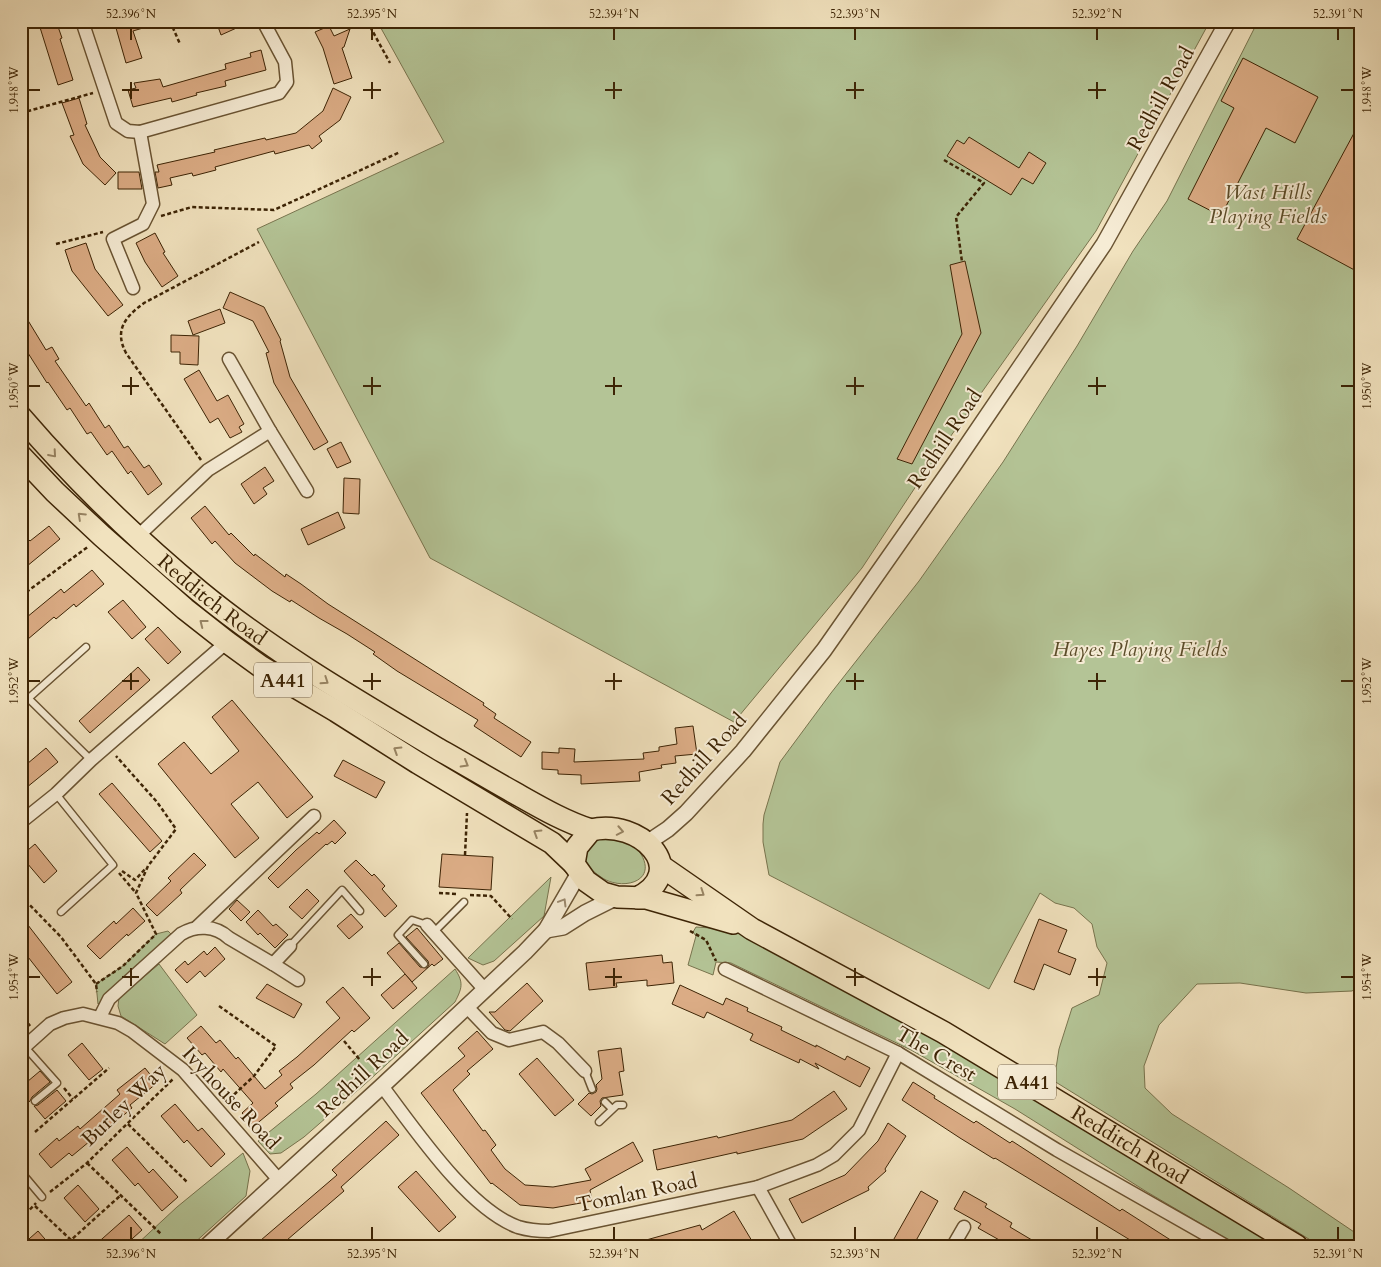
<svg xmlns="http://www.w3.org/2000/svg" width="1381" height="1267" font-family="Cardo,serif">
<rect width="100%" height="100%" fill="#f1e2be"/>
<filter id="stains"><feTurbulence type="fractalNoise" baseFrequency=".004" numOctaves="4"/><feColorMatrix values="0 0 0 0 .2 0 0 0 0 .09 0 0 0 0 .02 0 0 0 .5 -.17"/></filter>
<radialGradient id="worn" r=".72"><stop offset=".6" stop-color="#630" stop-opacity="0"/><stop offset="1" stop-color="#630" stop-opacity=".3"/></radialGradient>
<g fill="#b4c496" stroke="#78744e">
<path d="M 377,21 L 1210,21 L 1096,231 L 926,471 L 862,568 L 734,722 L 430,558 L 257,229 L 444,142 Z"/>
<path d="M 1258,21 L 1360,21 L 1360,986 L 1352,991 L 1306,993 L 1240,983 L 1197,984 L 1159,1025 L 1144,1066 L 1145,1088 L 1172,1114 L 1289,1188 L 1360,1236 L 1360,1246 L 1320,1246 L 1054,1081 L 1059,1049 L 1072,1008 L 1099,995 L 1107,963 L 1097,947 L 1092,924 L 1074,908 L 1055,903 L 1040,893 L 989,989 L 769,875 L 763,842 L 763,824 L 764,815 L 780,762 L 831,693 L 919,581 L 1003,462 L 1077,346 L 1133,251 L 1167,201 Z"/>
<path d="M 600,838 C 607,839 616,838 623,840 C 630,842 637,848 641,854 C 658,883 620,891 601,877 C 591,870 585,865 584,853 L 591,843 Z"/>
<path d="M 551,877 L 544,916 L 494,961 L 483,965 L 468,958 Z"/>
<path d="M 696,927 L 726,929 L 744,933 L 936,1036 L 1284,1246 L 1239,1246 L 1147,1192 L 1015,1109 L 911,1050 L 731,963 L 716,962 L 713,975 L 688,965 L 696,936 L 693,932 Z"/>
<path d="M 168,931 L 171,934 L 98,1004 L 96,984 L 123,966 L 156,934 Z"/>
<path d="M 159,964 L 197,1015 L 165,1044 L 121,1016 L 118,1006 L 119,998 Z"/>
<path d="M 455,969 C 464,983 462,988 455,1002 L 365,1084 L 304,1137 L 281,1153 L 270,1154 L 258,1141 L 316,1094 Z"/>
<path d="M 243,1153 L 250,1171 L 246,1196 L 191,1246 L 135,1246 L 177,1207 Z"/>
</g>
<g fill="#dbac85" stroke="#3d2405">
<path d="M 38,21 L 56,21 L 62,38 L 60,39 L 73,80 L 58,85 Z"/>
<path d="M 114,21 L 155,21 L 156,24 L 133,31 L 142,58 L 126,63 Z"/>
<path d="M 216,21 L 252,21 L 221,35 Z"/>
<path d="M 329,26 L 334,36 L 350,29 L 344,47 L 342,48 L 352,78 L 334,84 L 323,48 L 315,32 Z"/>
<path d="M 261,50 L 266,70 L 225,81 L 226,86 L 196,93 L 197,95 L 172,102 L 171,98 L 133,107 L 128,90 L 136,88 L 134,83 L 160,79 L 163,87 L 226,69 L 225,64 L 251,57 L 250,53 Z"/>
<path d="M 1243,58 L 1318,97 L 1295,143 L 1266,128 L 1221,216 L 1188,199 L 1234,108 L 1221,101 Z"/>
<path d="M 333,88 L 351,97 L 340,120 L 319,136 L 322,141 L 312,149 L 309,145 L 275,154 L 274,151 L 215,167 L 216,170 L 193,176 L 192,173 L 170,178 L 172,185 L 158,188 L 155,172 L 159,172 L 157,165 L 215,152 L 214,150 L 239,144 L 265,138 L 266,140 L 296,133 L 323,111 Z"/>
<path d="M 79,98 L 87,124 L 85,125 L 100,157 L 116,173 L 105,185 L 83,164 L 70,136 L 74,135 L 62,103 Z"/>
<path d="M 1360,122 L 1360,273 L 1297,239 Z"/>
<path d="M 969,137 L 1019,168 L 1029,152 L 1046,163 L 1033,184 L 1022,178 L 1011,195 L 947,156 L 957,140 L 964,144 Z"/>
<path d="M 118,172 L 139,172 L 142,189 L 118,189 Z"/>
<path d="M 155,233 L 165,252 L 163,253 L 178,276 L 162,287 L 145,262 L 136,243 Z"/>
<path d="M 86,243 L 95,269 L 123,305 L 108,316 L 72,271 L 65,250 Z"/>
<path d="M 965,261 L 981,333 L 912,464 L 897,459 L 962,334 L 950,265 Z"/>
<path d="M 230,292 L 264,307 L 281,340 L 280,341 L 290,377 L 328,442 L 314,450 L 274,383 L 266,353 L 269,352 L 253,321 L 223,308 Z"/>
<path d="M 21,309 L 46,350 L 52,347 L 59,359 L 55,361 L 86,406 L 89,403 L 105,428 L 109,425 L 124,448 L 128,446 L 144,468 L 149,465 L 162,484 L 148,495 L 131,471 L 128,474 L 112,451 L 107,455 L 91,432 L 87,434 L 70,408 L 67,410 L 48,382 L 47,383 L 21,342 Z"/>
<path d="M 220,309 L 225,323 L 193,335 L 188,321 Z"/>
<path d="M 171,335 L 199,336 L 198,365 L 180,364 L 180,352 L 171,352 Z"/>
<path d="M 199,370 L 217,401 L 228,395 L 244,424 L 239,427 L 242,432 L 230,438 L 218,418 L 210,423 L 184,379 Z"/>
<path d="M 341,442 L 351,462 L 337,468 L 327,449 Z"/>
<path d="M 265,467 L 274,481 L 263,488 L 267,494 L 254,504 L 241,484 Z"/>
<path d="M 344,478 L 360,479 L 359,514 L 343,513 Z"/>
<path d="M 205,506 L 229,535 L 231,533 L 254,556 L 255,554 L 285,577 L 286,574 L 301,584 L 328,604 L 484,703 L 483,705 L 496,714 L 494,718 L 531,742 L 521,757 L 474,726 L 478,720 L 397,671 L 373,654 L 375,652 L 347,634 L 319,618 L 291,600 L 290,602 L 272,591 L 235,563 L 215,541 L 212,544 L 191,518 Z"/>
<path d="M 338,512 L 345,528 L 308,545 L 301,529 Z"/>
<path d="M 49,526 L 60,539 L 21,571 L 21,545 L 28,539 L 30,541 Z"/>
<path d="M 92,570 L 104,584 L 76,607 L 74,604 L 56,619 L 54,617 L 21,645 L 21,622 L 61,589 L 64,593 Z"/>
<path d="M 123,600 L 146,627 L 132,639 L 108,612 Z"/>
<path d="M 158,627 L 181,652 L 168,664 L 145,639 Z"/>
<path d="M 138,667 L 150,680 L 90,733 L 79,721 Z"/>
<path d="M 232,700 L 313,797 L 287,818 L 258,782 L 231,804 L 259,838 L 235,858 L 158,764 L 184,742 L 211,774 L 239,751 L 212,717 Z"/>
<path d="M 693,726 L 697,754 L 675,756 L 676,763 L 661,765 L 662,768 L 639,772 L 640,781 L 581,784 L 581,775 L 558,774 L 558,770 L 542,769 L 542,752 L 559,753 L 559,748 L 575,749 L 574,762 L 644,759 L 643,753 L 659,751 L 659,747 L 677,744 L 675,728 Z"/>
<path d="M 46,748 L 58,762 L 21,792 L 21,769 Z"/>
<path d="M 343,760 L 385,782 L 376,798 L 334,776 Z"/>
<path d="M 112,783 L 162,841 L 150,852 L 99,794 Z"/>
<path d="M 334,820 L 346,833 L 335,844 L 332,841 L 327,845 L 326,844 L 278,888 L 268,878 L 296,850 L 317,832 L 319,834 Z"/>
<path d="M 35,844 L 57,871 L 44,883 L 21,856 Z"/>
<path d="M 194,853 L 206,865 L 180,890 L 182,893 L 157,916 L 146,905 L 171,881 L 168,878 Z"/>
<path d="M 442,854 L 493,857 L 491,890 L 439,887 Z"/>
<path d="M 356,860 L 372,876 L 374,874 L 385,886 L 382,889 L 397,906 L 385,917 L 344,871 Z"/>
<path d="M 307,889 L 319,901 L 302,919 L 289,907 Z"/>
<path d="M 237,900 L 250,912 L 241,921 L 229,909 Z"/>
<path d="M 133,908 L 145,921 L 128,936 L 127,934 L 100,959 L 87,946 L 114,921 L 116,924 Z"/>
<path d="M 258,910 L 273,926 L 276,924 L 288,935 L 275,948 L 260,933 L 258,935 L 246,922 Z"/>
<path d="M 351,914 L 363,927 L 349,939 L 337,926 Z"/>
<path d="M 21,916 L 72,982 L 57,994 L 21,948 Z"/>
<path d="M 1039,919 L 1067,930 L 1058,952 L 1076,959 L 1070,975 L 1044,964 L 1034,990 L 1014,982 Z"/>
<path d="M 417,928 L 443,959 L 434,966 L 432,964 L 412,982 L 387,953 L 399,943 L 420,967 L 427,968 L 429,965 L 428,961 L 406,937 Z"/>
<path d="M 215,947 L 225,959 L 205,977 L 200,971 L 187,983 L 175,970 L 185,961 L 188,965 L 204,951 L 207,955 Z"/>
<path d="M 662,955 L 663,963 L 672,962 L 674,983 L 647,986 L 647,980 L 616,983 L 617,987 L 589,990 L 586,963 Z"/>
<path d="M 405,974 L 417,988 L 393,1009 L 381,995 Z"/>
<path d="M 527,983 L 543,1001 L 510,1031 L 505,1030 L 489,1012 L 495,1012 Z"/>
<path d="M 267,984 L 302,1004 L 294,1018 L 256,998 Z"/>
<path d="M 680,985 L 723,1005 L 726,998 L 748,1008 L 747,1011 L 782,1027 L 781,1030 L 816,1047 L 816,1045 L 845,1060 L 847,1056 L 870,1068 L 860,1087 L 815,1063 L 819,1069 L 800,1059 L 799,1063 L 750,1040 L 753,1034 L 707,1012 L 704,1018 L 672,1004 Z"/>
<path d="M 343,987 L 370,1018 L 354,1032 L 352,1030 L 314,1065 L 290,1084 L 293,1088 L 275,1103 L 278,1106 L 254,1126 L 242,1113 L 253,1103 L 223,1069 L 221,1072 L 205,1053 L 202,1055 L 187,1038 L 201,1026 L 216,1043 L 220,1040 L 236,1059 L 238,1057 L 265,1089 L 282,1075 L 279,1071 L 297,1057 L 340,1018 L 326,1002 Z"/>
<path d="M 477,1031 L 493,1049 L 467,1071 L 470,1074 L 453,1090 L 483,1131 L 485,1130 L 496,1145 L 491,1150 L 505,1169 L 525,1185 L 553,1187 L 591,1180 L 585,1169 L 633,1142 L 643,1161 L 590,1190 L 592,1201 L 553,1208 L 520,1205 L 492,1183 L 491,1184 L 421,1093 L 465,1056 L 458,1048 Z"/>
<path d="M 82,1043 L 103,1069 L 89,1080 L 68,1055 Z"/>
<path d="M 621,1048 L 624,1071 L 619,1072 L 623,1095 L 602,1098 L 600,1101 L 601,1106 L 591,1116 L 578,1104 L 589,1093 L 592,1094 L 596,1092 L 597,1089 L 596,1085 L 602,1079 L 598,1051 Z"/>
<path d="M 537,1058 L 574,1100 L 555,1116 L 519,1074 Z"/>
<path d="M 145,1068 L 157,1083 L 130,1105 L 132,1108 L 91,1143 L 90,1141 L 72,1156 L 69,1153 L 51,1168 L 39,1154 L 57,1138 L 59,1141 L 78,1126 L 80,1129 L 120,1094 L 117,1090 Z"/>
<path d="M 40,1071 L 50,1082 L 32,1097 L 30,1101 L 21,1109 L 21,1087 Z"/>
<path d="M 913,1082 L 935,1096 L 934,1098 L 974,1123 L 976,1121 L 1010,1143 L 1012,1141 L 1120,1211 L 1122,1209 L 1180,1246 L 1140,1246 L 995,1158 L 994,1159 L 960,1138 L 902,1100 Z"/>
<path d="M 57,1090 L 66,1101 L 45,1119 L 34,1106 L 38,1105 Z"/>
<path d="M 834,1091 L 847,1109 L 803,1139 L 737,1154 L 737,1152 L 657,1170 L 653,1150 L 717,1136 L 718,1138 L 792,1120 Z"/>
<path d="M 175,1104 L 198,1131 L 202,1128 L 225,1154 L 211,1167 L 187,1140 L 184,1143 L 161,1116 Z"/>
<path d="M 386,1121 L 399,1135 L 341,1187 L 344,1191 L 280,1246 L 254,1246 L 337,1175 L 332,1170 Z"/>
<path d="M 888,1123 L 906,1136 L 885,1169 L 886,1171 L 868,1187 L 869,1190 L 802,1223 L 789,1199 L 845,1175 L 878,1141 Z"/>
<path d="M 127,1147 L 149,1173 L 153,1169 L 178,1197 L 162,1211 L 138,1183 L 135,1186 L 112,1160 Z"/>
<path d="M 416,1171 L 456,1217 L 439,1232 L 398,1187 Z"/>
<path d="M 78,1185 L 99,1209 L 85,1222 L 64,1198 Z"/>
<path d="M 921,1191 L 938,1201 L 913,1246 L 890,1246 Z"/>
<path d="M 964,1191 L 987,1204 L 985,1207 L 1012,1223 L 1010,1227 L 1042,1246 L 1010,1246 L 978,1228 L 981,1224 L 954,1209 Z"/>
<path d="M 734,1211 L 755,1246 L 640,1246 L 639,1242 L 700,1225 L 702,1230 Z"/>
<path d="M 129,1215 L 142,1230 L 124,1246 L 94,1246 Z"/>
<path d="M 38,1231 L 51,1246 L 21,1246 Z"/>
</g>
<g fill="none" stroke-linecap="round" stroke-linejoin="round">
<defs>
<g id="service">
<path d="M 29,699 L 91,760"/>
<path d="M 21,705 L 86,647"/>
<path d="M 56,794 L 113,865 L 61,912"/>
<path d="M 434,932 L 464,902"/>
<path d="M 290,946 L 342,890 L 360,911"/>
<path d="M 424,964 L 398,935 L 412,920 L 427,925"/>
<path d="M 25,1047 L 57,1083 L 35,1101"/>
<path d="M 585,1071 L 592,1089"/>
<path d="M 605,1102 L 612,1109"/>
<path d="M 599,1122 L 617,1105 L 623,1105"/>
<path d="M 21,1172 L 42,1197"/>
</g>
<g id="minor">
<path d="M 82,21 L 116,123 L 128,131 L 140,132 L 279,93 L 287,82 L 285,62 L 263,21"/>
<path d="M 133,288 L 113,239 L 143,224 L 153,204 L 140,132"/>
<path d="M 229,359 L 270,431 L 307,491"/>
<path d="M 137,537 L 208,470 L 270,431"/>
<path d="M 21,822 L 56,794 L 91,760 L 227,642"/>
<path d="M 427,925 L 485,990"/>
<path d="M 196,928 L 314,816"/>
<path d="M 290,946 L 273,964 L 298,980"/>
<path d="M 725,969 L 898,1053 L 1057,1150 L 1226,1246"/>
<path d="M 467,1007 L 492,1033 L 509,1040 L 543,1032 L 558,1043 L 585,1071"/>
<path d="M 100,1017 L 109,999 L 181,934 C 196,925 215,925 229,938 L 273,964"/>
<path d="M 21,1050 L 50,1024 L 64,1018 L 83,1014 L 118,1023 L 132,1031 L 183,1070 L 279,1180"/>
<path d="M 382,1086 C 414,1128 468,1209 518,1227 C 528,1230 538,1231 549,1231 L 758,1187 L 817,1165 L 834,1155 L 859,1130 L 898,1053"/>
<path d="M 758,1187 L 791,1246"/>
<path d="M 953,1246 L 964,1227"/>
</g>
<g id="tertiary">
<path d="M 647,843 L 668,829 L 686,813 L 743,751 L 824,650 L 953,466 L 1104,244 L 1228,21"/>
<path d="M 546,930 L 563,927 L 585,913 L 617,897"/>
<path d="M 207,1246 L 382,1086 L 525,952 L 546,930 L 579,873"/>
</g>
<g id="trunk">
<path id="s1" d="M 21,417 C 76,481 134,537 199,591 C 273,652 356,700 438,749 C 463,763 488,778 513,792 C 538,806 563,821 591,830"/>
<path d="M 21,456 L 55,492 L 102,536 L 185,609 L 227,642 L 260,666 L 336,711 L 418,763 L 552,843 L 574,864"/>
<path id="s2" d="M 661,866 L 752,929 L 943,1032 L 1297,1246"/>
<path d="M 637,898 C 692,870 639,818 591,830 L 577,847 L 574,864 L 586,881 L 603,893 L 617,897 L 646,898 L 733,923"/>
</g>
</defs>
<use href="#service" stroke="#6a5433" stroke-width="9"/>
<use href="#minor" stroke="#6a5433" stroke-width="15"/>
<use href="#tertiary" stroke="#6a5433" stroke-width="18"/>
<use href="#trunk" stroke="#3d2405" stroke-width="24"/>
<g stroke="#3d2405" stroke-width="2.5" stroke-dasharray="4 2.5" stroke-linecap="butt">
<path d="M 170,21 L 180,44"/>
<path d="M 367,21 L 390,63"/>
<path d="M 21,113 L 93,93"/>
<path d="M 944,160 L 984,183 L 956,217 L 962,262"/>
<path d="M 161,216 L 192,207 L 274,210 L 400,152"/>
<path d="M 56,244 L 103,232"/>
<path d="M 201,460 L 126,353 C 114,330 125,317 144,303 L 259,242"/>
<path d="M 21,596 L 89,546"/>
<path d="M 465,855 L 467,813"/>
<path d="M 122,871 L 135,880 L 146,868"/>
<path d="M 119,873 L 136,893"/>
<path d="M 439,893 L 457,894"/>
<path d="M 470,895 L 491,896 L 512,919"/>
<path d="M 21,896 L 61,937 L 96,984 L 97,992"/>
<path d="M 690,931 L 706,940 L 716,961"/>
<path d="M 96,984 L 123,966 L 156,934 L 136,893 L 148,866 L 176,829 L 157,802 L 116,756"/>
<path d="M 219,1006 L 276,1046 L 254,1076 L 226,1102"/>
<path d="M 21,1013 L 30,1026"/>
<path d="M 344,1041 L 360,1060"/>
<path d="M 64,1088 L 73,1099"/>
<path d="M 128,1124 L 188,1183"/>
<path d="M 35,1132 L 109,1068"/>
<path d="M 87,1163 L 161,1234"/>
<path d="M 50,1192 L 87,1163 L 173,1079"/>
<path d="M 35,1206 L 71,1240 L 121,1195"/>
<path d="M 21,1219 L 36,1203"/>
</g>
<use href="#service" stroke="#f6ecd5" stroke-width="6"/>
<use href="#minor" stroke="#f6ecd5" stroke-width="12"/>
<use href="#tertiary" stroke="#f6ecd5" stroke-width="15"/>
<use href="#trunk" stroke="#f1e2be" stroke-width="21"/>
</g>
<defs><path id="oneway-chevron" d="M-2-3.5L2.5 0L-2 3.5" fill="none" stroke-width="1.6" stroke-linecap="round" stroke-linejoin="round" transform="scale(1.25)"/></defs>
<g stroke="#978362">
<use href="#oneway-chevron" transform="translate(53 454) rotate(49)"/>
<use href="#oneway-chevron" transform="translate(81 516) rotate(-137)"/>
<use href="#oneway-chevron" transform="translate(203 623) rotate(-142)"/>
<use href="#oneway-chevron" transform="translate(325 681) rotate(34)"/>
<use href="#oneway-chevron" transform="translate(397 750) rotate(-148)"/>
<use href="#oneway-chevron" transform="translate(465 764) rotate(30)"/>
<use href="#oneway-chevron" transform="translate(620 831) rotate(11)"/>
<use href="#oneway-chevron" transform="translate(537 833) rotate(-148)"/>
<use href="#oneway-chevron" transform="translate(701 893) rotate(34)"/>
</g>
<use stroke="#9a886d" href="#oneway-chevron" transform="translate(563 902) rotate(-59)"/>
<path fill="none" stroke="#3d2405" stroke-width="2" d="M 131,28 L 131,40M 372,28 L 372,40M 614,28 L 614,40M 855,28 L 855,40M 1097,28 L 1097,40M 1338,28 L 1338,40M 131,82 L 131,99M 372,82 L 372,99M 614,82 L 614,99M 855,82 L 855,99M 1097,82 L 1097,99M 28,90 L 40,90M 122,90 L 139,90M 363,90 L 381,90M 605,90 L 622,90M 846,90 L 864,90M 1088,90 L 1106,90M 1341,90 L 1354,90M 131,377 L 131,395M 372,377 L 372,395M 614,377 L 614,395M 855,377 L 855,395M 1097,377 L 1097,395M 28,386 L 40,386M 122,386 L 139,386M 363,386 L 381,386M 605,386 L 622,386M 846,386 L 864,386M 1088,386 L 1106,386M 1341,386 L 1354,386M 131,673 L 131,690M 372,673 L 372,690M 614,673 L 614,690M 855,673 L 855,690M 1097,673 L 1097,690M 28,681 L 40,681M 122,681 L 139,681M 363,681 L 381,681M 605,681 L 622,681M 846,681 L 864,681M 1088,681 L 1106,681M 1341,681 L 1354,681M 131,968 L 131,986M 372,968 L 372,986M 614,968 L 614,986M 855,968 L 855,986M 1097,968 L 1097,986M 28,977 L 40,977M 122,977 L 139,977M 363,977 L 381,977M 605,977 L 622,977M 846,977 L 864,977M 1088,977 L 1106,977M 1341,977 L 1354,977M 131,1227 L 131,1240M 372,1227 L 372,1240M 614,1227 L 614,1240M 855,1227 L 855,1240M 1097,1227 L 1097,1240M 1338,1227 L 1338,1240"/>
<g text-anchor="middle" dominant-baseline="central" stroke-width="4" stroke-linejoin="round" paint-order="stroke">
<g fill="#f6ecd5" stroke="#746043" stroke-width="1">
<rect x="254" y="662.5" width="58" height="35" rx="4"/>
<rect x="998" y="1064.5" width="58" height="35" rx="4"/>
</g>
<g font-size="20" font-weight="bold" fill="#3d2405">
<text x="283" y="680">A441</text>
<text x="1027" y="1082">A441</text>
</g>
<g font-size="21" fill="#3d2405" stroke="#f6ecd5">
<text transform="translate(1161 99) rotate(-61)">Redhill Road</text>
<text transform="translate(945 439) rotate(-56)">Redhill Road</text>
<text stroke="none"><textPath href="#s1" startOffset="265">Redditch Road</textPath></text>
<text transform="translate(704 759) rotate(-48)">Redhill Road</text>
<text transform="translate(936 1054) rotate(30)">The Crest</text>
<text transform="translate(363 1074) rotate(-43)">Redhill Road</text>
<text transform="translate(231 1098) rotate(47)">Ivyhouse Road</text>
<text transform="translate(124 1105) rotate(-44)">Burley Way</text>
<text stroke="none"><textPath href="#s2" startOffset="546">Redditch Road</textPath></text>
<text transform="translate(637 1193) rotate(-12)">Tomlan Road</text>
</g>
<g font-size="21" font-style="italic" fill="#5b4c29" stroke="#f6ecd5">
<text x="1268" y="192">Wast Hills<tspan x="1268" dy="24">Playing Fields</tspan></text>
<text x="1140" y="649">Hayes Playing Fields</text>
</g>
</g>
<rect width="1381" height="1267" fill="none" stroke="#f1e2be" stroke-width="55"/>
<rect x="28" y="28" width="1326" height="1212" fill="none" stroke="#3d2405" stroke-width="2"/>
<g font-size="12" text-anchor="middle" fill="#3d2405">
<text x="131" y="18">52.396°N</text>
<text x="372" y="18">52.395°N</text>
<text x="614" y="18">52.394°N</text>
<text x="855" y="18">52.393°N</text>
<text x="1097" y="18">52.392°N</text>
<text x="1338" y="18">52.391°N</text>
<text transform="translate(1367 90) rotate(-90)" y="4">1.948°W</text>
<text transform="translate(14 90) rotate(-90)" y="4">1.948°W</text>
<text transform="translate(1367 386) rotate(-90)" y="4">1.950°W</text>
<text transform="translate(14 386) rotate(-90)" y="4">1.950°W</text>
<text transform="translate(1367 681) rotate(-90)" y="4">1.952°W</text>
<text transform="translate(14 681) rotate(-90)" y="4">1.952°W</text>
<text transform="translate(1367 977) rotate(-90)" y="4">1.954°W</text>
<text transform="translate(14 977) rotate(-90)" y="4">1.954°W</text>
<text x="131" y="1258">52.396°N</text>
<text x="372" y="1258">52.395°N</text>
<text x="614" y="1258">52.394°N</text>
<text x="855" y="1258">52.393°N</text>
<text x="1097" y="1258">52.392°N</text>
<text x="1338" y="1258">52.391°N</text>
</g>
<rect width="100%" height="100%" filter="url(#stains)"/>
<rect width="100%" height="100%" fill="url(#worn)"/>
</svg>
